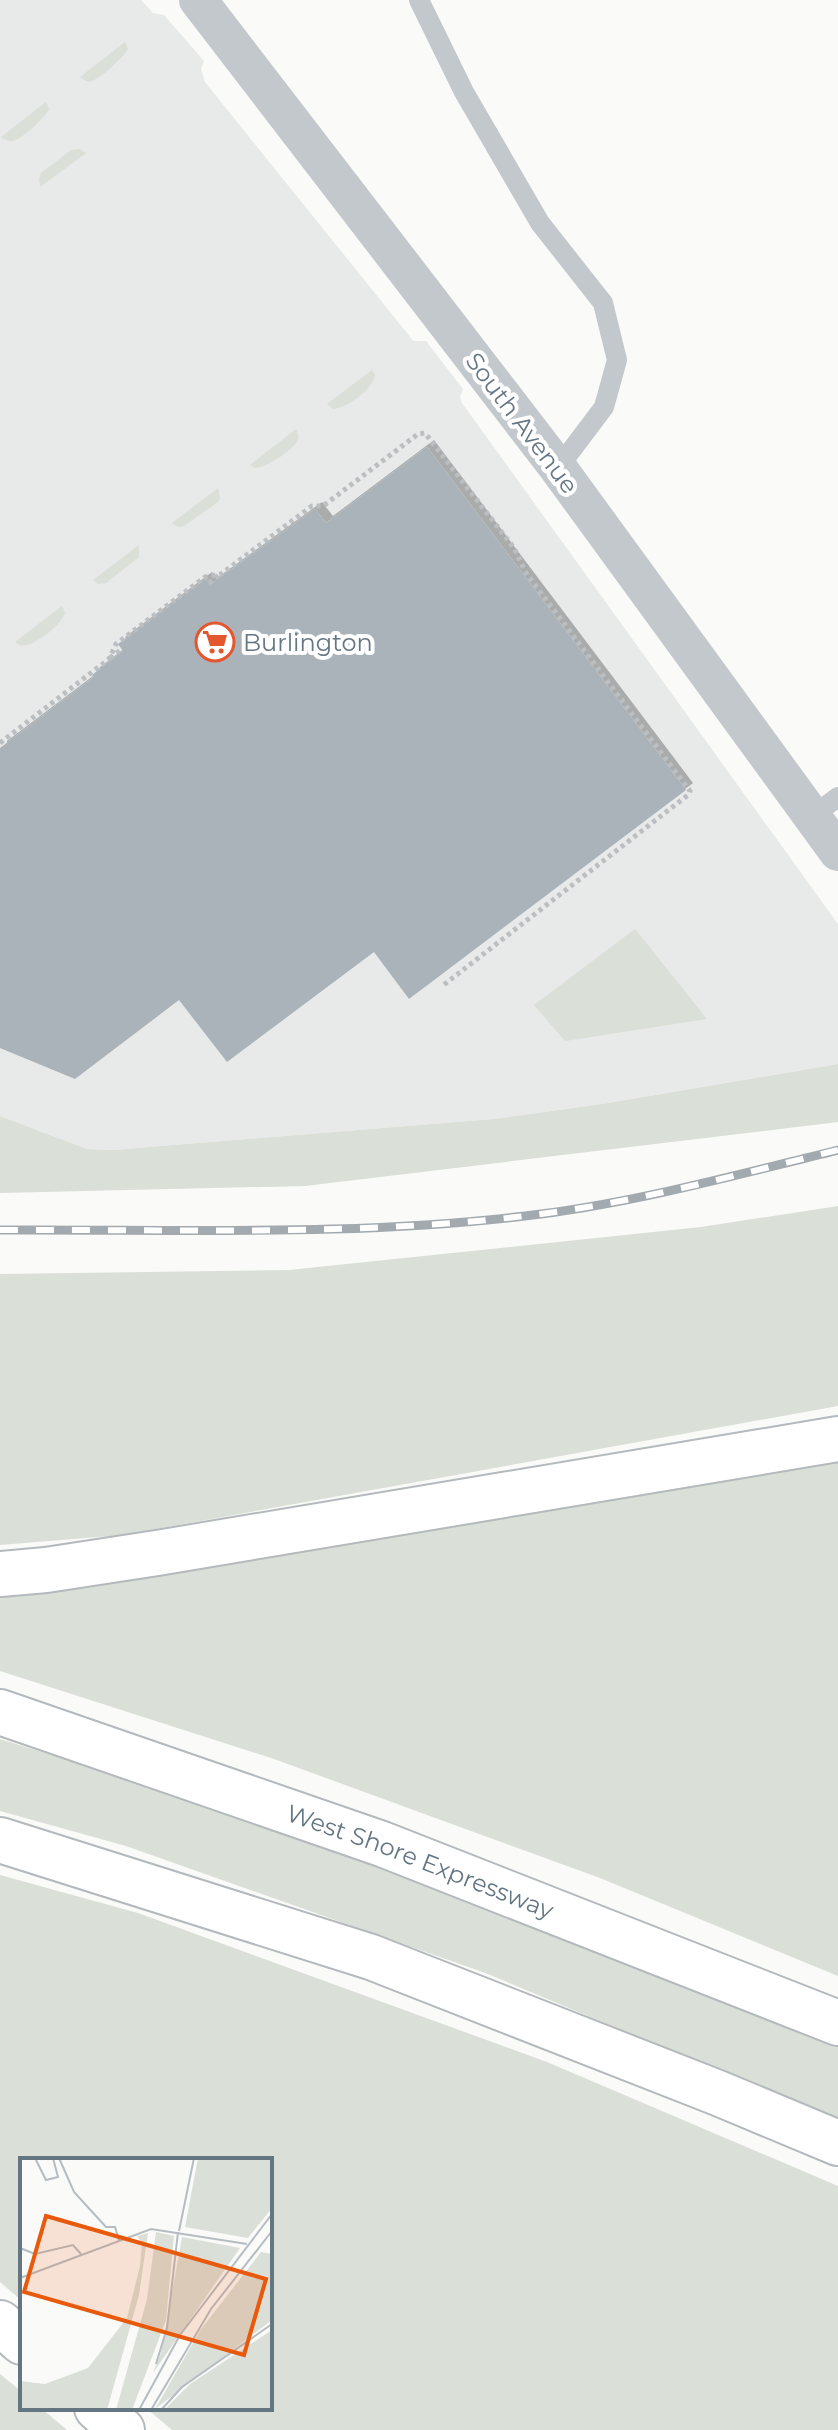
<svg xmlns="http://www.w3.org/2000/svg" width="838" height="2430" font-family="Montserrat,sans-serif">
<defs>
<filter id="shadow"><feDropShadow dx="7" dy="-7" stdDeviation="0" flood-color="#0004"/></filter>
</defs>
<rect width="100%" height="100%" fill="#fafaf8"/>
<path fill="#e8e9e9" d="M 0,0 L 141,0 L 153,13 L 164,15 L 204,61 L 201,69 L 205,82 L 411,338 L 414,341 L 426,341 L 463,389 L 460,397 L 462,403 L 838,924 L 838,1064 L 602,1104 L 493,1119 L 113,1150 L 87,1149 L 0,1116 Z"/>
<g fill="#dadfd7">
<path d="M 125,42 L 128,49 C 124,57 101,78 92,81 C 87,83 84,80 80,77 Z"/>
<path d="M 46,102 L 49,109 C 46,117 22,139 13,141 C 8,142 5,139 1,137 Z"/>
<path d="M 80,149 L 86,153 L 40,187 L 39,179 L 41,173 L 71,150 Z"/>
<path d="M 372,370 L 375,375 C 373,389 347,408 333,409 L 327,404 Z"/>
<path d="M 296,429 C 298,435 300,437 296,443 C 290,452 265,468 255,468 L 250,465 Z"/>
<path d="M 218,488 L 220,498 L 218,502 L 184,526 L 178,527 L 172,523 Z"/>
<path d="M 139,545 L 139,557 L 106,583 L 98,584 L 93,580 Z"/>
<path d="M 62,606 L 65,613 C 60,626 36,645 21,646 L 15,642 Z"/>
<path d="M 635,929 L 707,1019 L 565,1041 L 534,1005 Z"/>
<path d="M 838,1064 L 838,1122 L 305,1186 L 0,1193 L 0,1116 L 87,1149 L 113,1150 L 493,1119 L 602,1104 Z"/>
<path d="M 838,1206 L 838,1406 L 123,1535 L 0,1545 L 0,1274 L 289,1270 L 701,1227 Z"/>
<path d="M 838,1459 L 838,1976 L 600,1878 L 274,1759 L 0,1671 L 0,1586 Z"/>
<path d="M 0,1739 C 284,1825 561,1931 838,2040 L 838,2121 L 488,1974 L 126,1846 L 0,1811 Z"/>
<path d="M 0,1875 L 138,1913 L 547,2062 L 838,2186 L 838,2430 L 172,2430 L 146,2408 L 270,2408 L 270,2160 L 22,2160 L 22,2301 L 0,2282 Z"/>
<path d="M 0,2374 L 22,2392 L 22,2408 L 41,2408 L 67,2430 L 0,2430 Z"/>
</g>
<path fill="#aab3b9" filter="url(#shadow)" d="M 427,447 L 686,790 L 409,999 L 374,952 L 227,1062 L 179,1000 L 75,1079 L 0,1048 L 0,748 L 94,677 L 92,675 L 123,651 L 118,644 L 205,579 L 210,585 L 315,509 L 326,523 Z"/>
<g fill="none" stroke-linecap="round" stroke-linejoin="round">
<defs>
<g id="motorway">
<path d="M 0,1574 L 46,1570 L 157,1553 L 838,1439"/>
<path id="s1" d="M 0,1712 L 382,1844 L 838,2023"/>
<path d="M 0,1840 L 371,1957 L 718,2093 L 838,2143"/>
<path d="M 0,2323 L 22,2342"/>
<path d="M 97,2408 L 122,2430"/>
</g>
</defs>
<use href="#motorway" stroke="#b4b9bd" stroke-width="48"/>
<g stroke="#bbbfc2" stroke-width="5" stroke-dasharray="4 4" stroke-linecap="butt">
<path d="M 209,583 L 220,574"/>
<path d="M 110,658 L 122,649"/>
<path d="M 0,743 L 109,659 L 116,644 L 205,577 L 221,574 L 312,506 L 323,506 L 418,434 L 425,433 L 514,548 L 526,573 L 690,791 L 688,795 L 441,987"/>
</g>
<g stroke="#c3c8cc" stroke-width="20">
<path d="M 419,0 L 464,92 L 540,223 L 603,303 L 617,360 L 604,407 L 558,468"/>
<path d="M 812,816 L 838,797"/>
</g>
<path stroke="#c3c8cc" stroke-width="38" d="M 198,0 L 558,468 L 838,852"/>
<use href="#motorway" stroke="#fff" stroke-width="44"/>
<defs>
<path id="rail" d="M 0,1230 C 180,1229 362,1237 541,1214 C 641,1201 740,1174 838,1150"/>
</defs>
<use href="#rail" stroke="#a2aab0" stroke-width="9"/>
<use href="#rail" stroke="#fff" stroke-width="6" stroke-dasharray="18" stroke-linecap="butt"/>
</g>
<defs>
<symbol id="supermarket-ring" viewBox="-11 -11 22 22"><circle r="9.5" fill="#fff" stroke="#e4572e" stroke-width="1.5"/><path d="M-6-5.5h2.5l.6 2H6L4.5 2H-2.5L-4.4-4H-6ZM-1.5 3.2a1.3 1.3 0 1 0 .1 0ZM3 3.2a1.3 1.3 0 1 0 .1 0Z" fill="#e4572e"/></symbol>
</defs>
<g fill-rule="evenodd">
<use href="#supermarket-ring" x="193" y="620" width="44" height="44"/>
</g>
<g text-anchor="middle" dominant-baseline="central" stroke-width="8" stroke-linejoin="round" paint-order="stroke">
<g font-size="24" fill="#657683" stroke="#fff">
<text transform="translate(522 423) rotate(53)">South Avenue</text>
<text stroke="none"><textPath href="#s1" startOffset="446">West Shore Expressway</textPath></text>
</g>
<g font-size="24" fill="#657683" stroke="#fff" text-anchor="start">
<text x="243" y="642">Burlington</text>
</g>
</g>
<g transform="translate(20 2158)">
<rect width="252" height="252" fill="#fafaf8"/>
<path d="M 178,0 L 252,0 L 252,50 L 228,80 L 165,69 ZM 136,74 L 154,78 L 146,162 L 112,252 L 96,252 L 127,141 ZM 128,75 L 119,137 L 87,252 L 0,252 L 0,223 L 25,226 L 68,210 L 107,160 L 120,108 L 122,85 L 117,78 ZM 162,79 L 220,90 L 133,215 L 141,195 ZM 241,94 L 252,96 L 252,162 L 135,251 L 181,171 ZM 252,172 L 252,252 L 144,252 L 170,226 Z" fill="#dadfd7"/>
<path fill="none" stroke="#b5bdc2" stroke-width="2" d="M 15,0 L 26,22 L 38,19 L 33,0M 39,0 L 54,34 L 86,69 L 95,69 L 99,82M 159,73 L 174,0M 0,90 L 15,96 L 53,87 L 61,96M 0,120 L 131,71 L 227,86M 136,206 L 147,170 L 158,74M 119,252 L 160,177 L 252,56M 131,252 L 191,151 L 252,73M 141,252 L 162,229 L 252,166"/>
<path fill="#e8590c" fill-opacity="0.15" stroke="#e8590c" stroke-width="4" d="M 26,58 L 246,121 L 224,197 L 4,134 Z"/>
<rect width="252" height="252" fill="none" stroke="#657683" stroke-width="4"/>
</g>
</svg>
